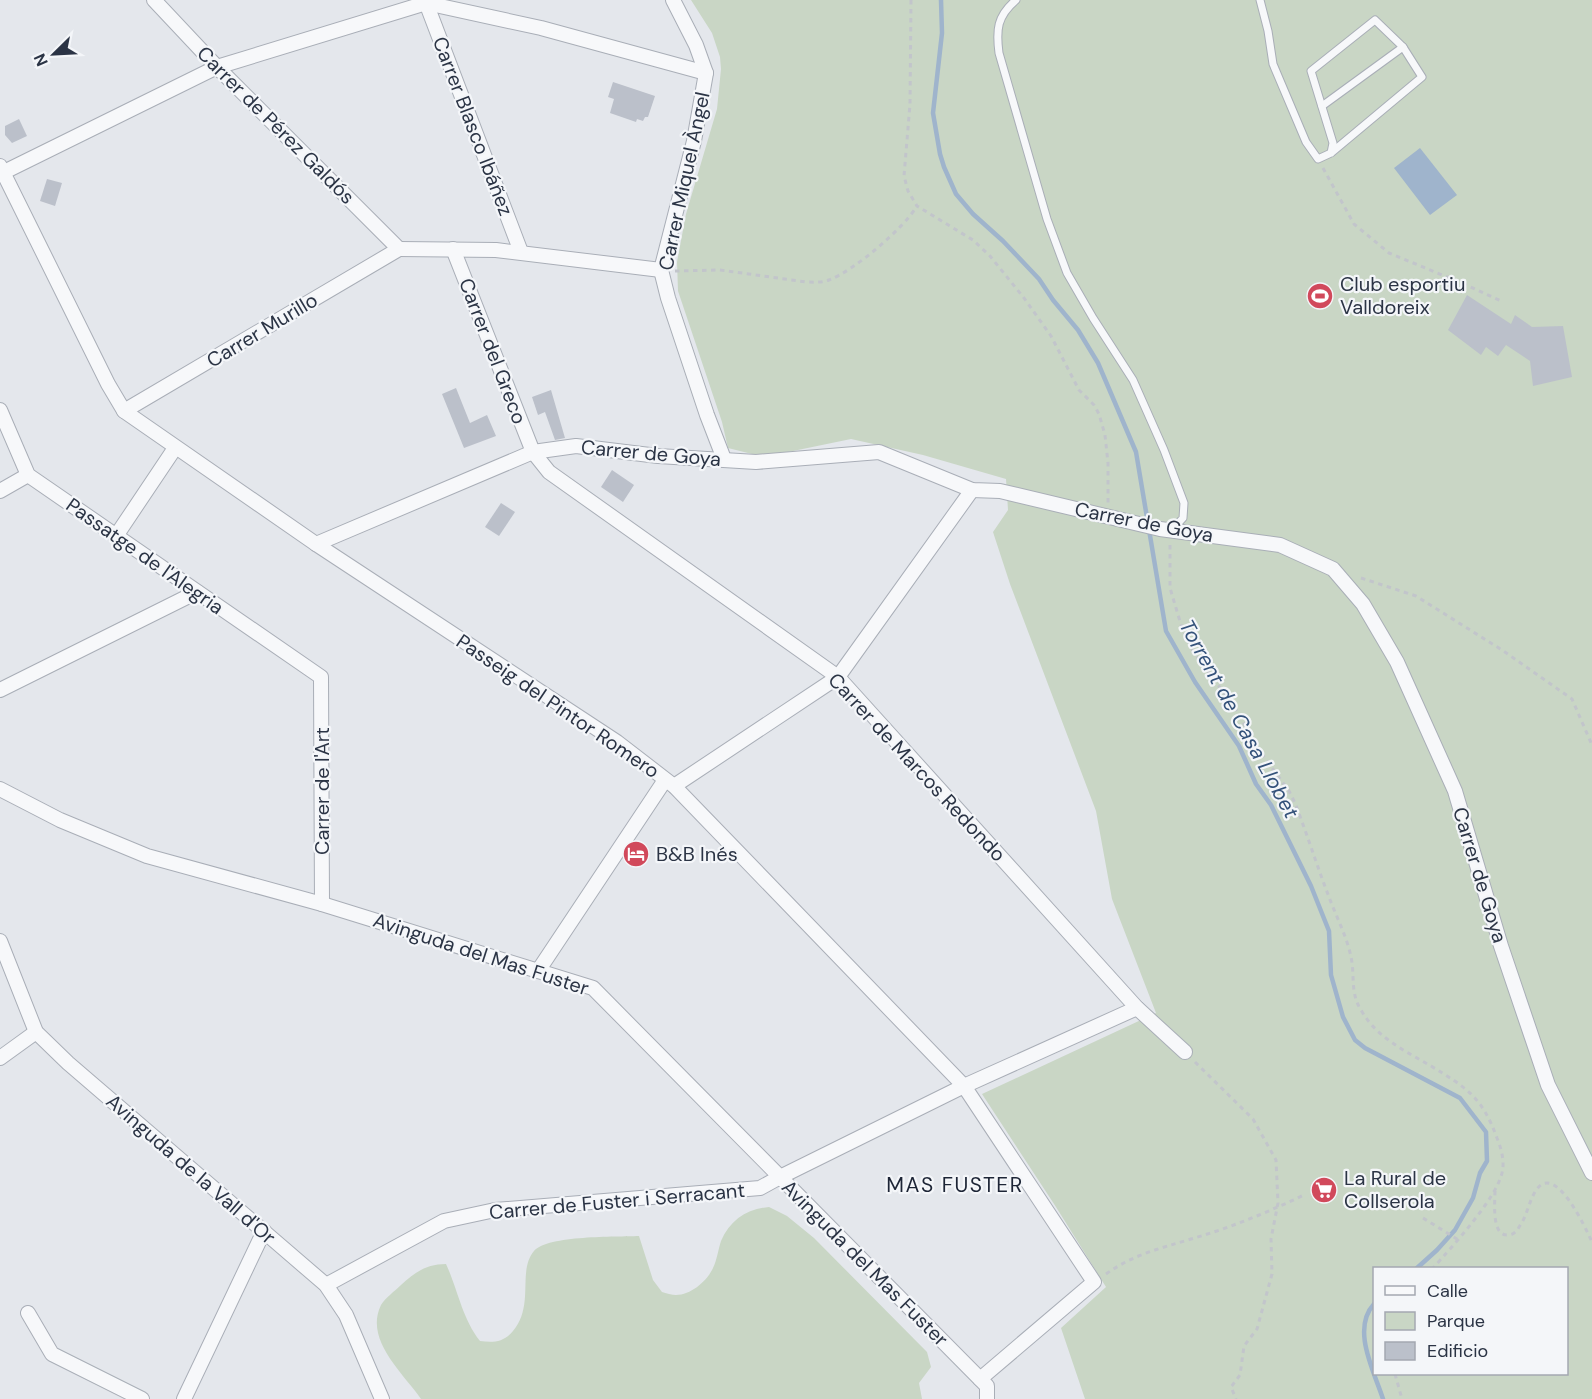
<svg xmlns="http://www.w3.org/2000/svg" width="1592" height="1399" font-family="'DM Sans',sans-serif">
<rect width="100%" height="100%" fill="#e4e7ec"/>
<g fill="#c9d6c5" fill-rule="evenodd">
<path d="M 691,0 L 1592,0 L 1592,1399 L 1085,1399 L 1061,1328 L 1106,1287 L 1056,1207 L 982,1094 L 1156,1013 L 1112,899 L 1096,811 L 1010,584 L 993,532 L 1008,510 L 1006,479 L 923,455 L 851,439 L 764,457 L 728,448 L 722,422 L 678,291 L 677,262 L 686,214 L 717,109 L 721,69 L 720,57 L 712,33 ZM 1374,1268 L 1566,1268 L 1566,1374 L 1374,1374 Z"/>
<path d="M 769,1207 L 787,1216 L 814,1238 L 927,1352 L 931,1367 L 919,1383 L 922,1399 L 421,1399 C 403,1373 364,1340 381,1305 C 385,1298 395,1291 401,1285 C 415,1272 427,1264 446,1264 C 458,1290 462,1318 480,1341 C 494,1343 504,1342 513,1331 C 535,1305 517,1271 534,1251 C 548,1235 616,1237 639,1236 L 653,1280 L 662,1292 C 666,1293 672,1295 676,1295 C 691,1295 707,1281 713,1268 C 717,1260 718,1250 721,1241 C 730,1220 747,1209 769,1207 Z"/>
</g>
<path fill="#9fb4cc" d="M 1420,148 L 1457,195 L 1430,215 L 1394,168 Z"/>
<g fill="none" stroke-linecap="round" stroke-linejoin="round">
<g stroke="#9fb4cc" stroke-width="4.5">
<path d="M 941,0 L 942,33 L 933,113 L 940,154 L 944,167 L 956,194 L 973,214 L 1003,241 L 1039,279 L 1053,300 L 1078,330 L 1098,363 L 1136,452 L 1166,631 L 1195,682 L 1239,746 L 1256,784 L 1271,805 L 1311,886 L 1329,931 L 1331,975 L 1343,1017 L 1355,1040 L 1365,1048 L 1460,1098 L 1486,1132 L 1487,1161 L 1480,1173 L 1473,1198 L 1455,1230 L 1437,1250 L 1417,1268"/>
<path d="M 1374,1304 C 1351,1329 1374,1371 1383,1399"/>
</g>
</g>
<g fill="#bbc0ca">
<path d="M 613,82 L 655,96 L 648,117 L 645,117 L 643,121 L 637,119 L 636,122 L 610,113 L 614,99 L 608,97 Z"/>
<path d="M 19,119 L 27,136 L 12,143 L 5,135 L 5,126 Z"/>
<path d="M 47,179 L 62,183 L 55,206 L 40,201 Z"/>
<path d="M 1467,295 L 1511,324 L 1515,315 L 1532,327 L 1563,326 L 1572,377 L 1533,386 L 1530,361 L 1506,345 L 1498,356 L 1486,347 L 1481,355 L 1448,330 Z"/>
<path d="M 456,388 L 470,423 L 487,415 L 496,436 L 464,448 L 442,394 Z"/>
<path d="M 551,390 L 565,438 L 555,440 L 545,412 L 538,415 L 532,397 Z"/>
<path d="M 612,470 L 634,485 L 623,502 L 601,487 Z"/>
<path d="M 501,503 L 515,512 L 499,536 L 485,527 Z"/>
</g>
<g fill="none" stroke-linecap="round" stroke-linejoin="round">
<defs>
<g id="service">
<path d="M 1016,0 C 997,16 996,30 999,53 L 1047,219 L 1067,273 L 1093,318 L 1133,380 L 1164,450 L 1184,503 L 1183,518 L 1171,531"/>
<path d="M 1260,0 L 1268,31 L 1273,64 L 1306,142 L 1318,159 L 1331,153 L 1422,77 L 1403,47 L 1375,20 L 1311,71 L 1333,143 L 1331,153"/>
<path d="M 1322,106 L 1403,47"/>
</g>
<g id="minor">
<path d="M 154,0 L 217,67 L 399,249"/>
<path d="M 425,0 L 521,252"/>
<path d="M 673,0 L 696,45 L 706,73 L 694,141 L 661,270 L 668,298 L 707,415 L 724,459"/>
<path d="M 0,166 L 108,384 L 124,411 L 316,544 L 617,742 L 674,786 L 964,1086 L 1094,1282 L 980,1379"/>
<path d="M 0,174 L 217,67 L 426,3 L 541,28 L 706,73"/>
<path d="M 399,249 L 496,250 L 661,270"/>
<path d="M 453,249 L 533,452 L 549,472 L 838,677 L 1137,1008 L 1185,1052"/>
<path d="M 0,410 L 28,475 L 321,677 L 322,904"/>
<path d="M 124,411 L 399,249"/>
<path d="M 0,491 L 28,475"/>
<path d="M 116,536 L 175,448"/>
<path d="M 316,544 L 533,452 L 576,446 L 658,456 L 756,462 L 879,452 L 972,490 L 1000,491 L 1160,529 L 1280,545 L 1333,569 L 1363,604 L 1397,662 L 1455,791 L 1501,946 L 1548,1085 L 1592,1173"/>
<path d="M 0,690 L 197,592"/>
<path d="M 674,786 L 838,677 L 972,490"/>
<path d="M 0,789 L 60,820 L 147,856 L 322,904 L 593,988 L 987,1386 L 987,1399"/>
<path d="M 0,941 L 36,1032 L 68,1063 L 326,1285 L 346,1315 L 382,1399"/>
<path d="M 538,971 L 665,780"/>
<path d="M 0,1058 L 36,1032"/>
<path d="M 326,1285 L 444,1221 L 495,1210 L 760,1188 L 780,1177 L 964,1086 L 1137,1008"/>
<path d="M 28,1313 L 52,1354 L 142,1399"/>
<path d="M 184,1399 L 264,1231"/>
</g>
</defs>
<use href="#service" stroke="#a9aeb7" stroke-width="9"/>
<use href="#minor" stroke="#a9aeb7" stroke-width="16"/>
<g stroke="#c2c5cb" stroke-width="3" stroke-dasharray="4.5 4.5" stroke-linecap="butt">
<path d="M 911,0 L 910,104 L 904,176 L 908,191 L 917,206 L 973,240 L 990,256 L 1024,298 L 1051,336 L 1079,390 L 1094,405 L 1099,414 L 1105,435 L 1108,463 L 1108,503"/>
<path d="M 1323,168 L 1354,224 L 1389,253 L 1464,284 L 1501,301"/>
<path d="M 675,271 L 720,270 L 806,282 C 814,282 821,283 829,280 C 855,270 903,229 917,206"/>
<path d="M 1170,545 L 1170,588 L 1182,628 L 1193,651 L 1240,715 L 1251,739 L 1289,791 L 1295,803 C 1307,834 1317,866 1329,897 C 1336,916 1347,937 1351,957 C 1355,975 1350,993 1361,1010 C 1376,1037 1405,1051 1431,1066 C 1467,1088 1482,1097 1497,1138 C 1501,1148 1505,1161 1502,1173 C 1496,1199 1452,1247 1433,1268"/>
<path d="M 1361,578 L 1416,596 L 1502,650 L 1572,699 L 1592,745"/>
<path d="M 1195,1062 L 1253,1119 L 1276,1160 L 1278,1203 L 1271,1239 L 1272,1274 L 1257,1329 L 1244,1346 L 1240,1375 L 1231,1387 L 1236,1399"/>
<path d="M 1495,1191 C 1495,1202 1491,1236 1508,1235 C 1515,1235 1518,1229 1521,1224 C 1528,1213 1529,1200 1537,1189 C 1556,1163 1586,1229 1592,1242"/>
<path d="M 1423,1218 L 1457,1239"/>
<path d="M 1106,1274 C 1134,1254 1159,1249 1191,1239 C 1230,1228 1268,1212 1304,1195"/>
<path d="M 1395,1374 L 1402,1399"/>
</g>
<use href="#service" stroke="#f7f8fa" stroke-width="7"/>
<use href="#minor" stroke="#f7f8fa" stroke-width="14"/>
</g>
<defs>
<symbol id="stadium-disc" viewBox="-11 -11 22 22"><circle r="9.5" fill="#d1495b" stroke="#f4f6f9"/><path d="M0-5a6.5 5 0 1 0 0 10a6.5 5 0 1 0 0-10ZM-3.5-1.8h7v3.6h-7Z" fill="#fff"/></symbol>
<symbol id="hotel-disc" viewBox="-11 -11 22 22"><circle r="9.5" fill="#d1495b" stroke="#f4f6f9"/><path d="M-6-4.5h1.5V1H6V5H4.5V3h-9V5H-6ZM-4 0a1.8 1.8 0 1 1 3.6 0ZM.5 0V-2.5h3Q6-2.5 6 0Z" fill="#fff"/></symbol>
<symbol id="supermarket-disc" viewBox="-11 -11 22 22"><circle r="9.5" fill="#d1495b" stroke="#f4f6f9"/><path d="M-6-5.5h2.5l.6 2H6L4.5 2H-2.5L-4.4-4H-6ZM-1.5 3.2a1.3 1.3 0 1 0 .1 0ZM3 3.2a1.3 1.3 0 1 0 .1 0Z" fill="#fff"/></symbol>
</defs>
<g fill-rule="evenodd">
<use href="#stadium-disc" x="1305" y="281" width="30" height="30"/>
<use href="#hotel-disc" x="621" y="839" width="30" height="30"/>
<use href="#supermarket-disc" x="1309" y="1175" width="30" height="30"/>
</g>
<g text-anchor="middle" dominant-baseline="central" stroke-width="4.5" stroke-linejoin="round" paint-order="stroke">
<g font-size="20" fill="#2b3445" stroke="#f4f6f9">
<text transform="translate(276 125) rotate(45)">Carrer de Pérez Galdós</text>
<text transform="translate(473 126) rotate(69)">Carrer Blasco Ibáñez</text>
<text transform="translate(684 181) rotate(-78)">Carrer Miquel Àngel</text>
<text transform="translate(262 330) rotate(-31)">Carrer Murillo</text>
<text transform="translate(493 351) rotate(69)">Carrer del Greco</text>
<text transform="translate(651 453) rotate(5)">Carrer de Goya</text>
<text transform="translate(1144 522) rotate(11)">Carrer de Goya</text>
<text transform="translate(145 556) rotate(35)">Passatge de l'Alegria</text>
<text transform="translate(558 706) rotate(34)">Passeig del Pintor Romero</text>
<text transform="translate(917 767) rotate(47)">Carrer de Marcos Redondo</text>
<text transform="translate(322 791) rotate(-90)">Carrer de l'Art</text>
<text transform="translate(1480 875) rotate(73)">Carrer de Goya</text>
<text transform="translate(481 954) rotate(18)">Avinguda del Mas Fuster</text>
<text transform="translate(191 1169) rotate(41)">Avinguda de la Vall d'Or</text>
<text transform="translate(617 1201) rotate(-5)">Carrer de Fuster i Serracant</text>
<text transform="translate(865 1263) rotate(45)">Avinguda del Mas Fuster</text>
</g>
<g font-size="20" fill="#2b3445" stroke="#f4f6f9" text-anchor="start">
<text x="1340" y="284">Club esportiu<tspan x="1340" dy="23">Valldoreix</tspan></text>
<text x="656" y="854">B&amp;B Inés</text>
<text x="1344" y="1178">La Rural de<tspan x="1344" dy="23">Collserola</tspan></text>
</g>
<g font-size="21" font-style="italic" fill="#34527a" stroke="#f4f6f9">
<text transform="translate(1239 719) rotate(61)">Torrent de Casa Llobet</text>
</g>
<g font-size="21" letter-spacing="1.5" fill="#1d2536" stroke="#f4f6f9">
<text x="955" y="1185">MAS FUSTER</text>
</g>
</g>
<rect x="1373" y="1267" width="195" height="108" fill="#f4f6f9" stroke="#a4a8b1" stroke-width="1.5"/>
<rect x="1385" y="1286" width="30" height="9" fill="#f7f8fa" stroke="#a4a8b1" stroke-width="1.5"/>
<text x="1427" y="1297" font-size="18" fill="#2b3445">Calle</text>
<rect x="1385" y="1312" width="30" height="18" fill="#c9d6c5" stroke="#a4a8b1" stroke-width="1.5"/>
<text x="1427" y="1327" font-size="18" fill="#2b3445">Parque</text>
<rect x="1385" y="1342" width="30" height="18" fill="#bbc0ca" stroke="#a4a8b1" stroke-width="1.5"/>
<text x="1427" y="1357" font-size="18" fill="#2b3445">Edificio</text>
<g transform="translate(54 54) rotate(246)" stroke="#f4f6f9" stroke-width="4.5" paint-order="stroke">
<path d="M0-4.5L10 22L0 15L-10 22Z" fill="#2b3445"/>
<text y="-9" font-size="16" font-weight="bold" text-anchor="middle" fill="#2b3445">N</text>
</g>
</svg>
